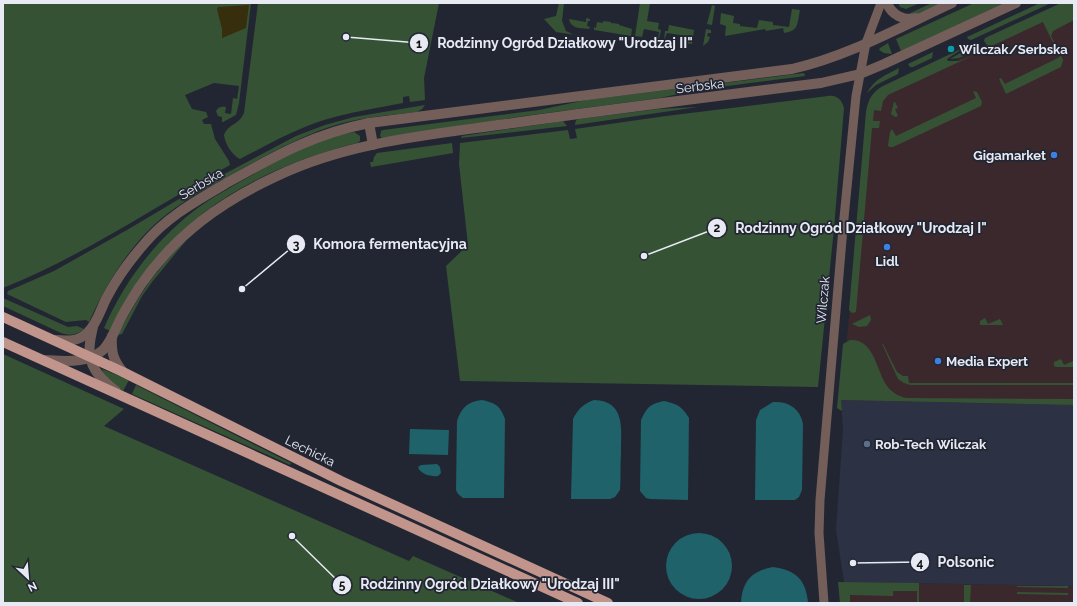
<svg xmlns="http://www.w3.org/2000/svg" width="1077" height="606" font-family="Raleway,sans-serif">
<rect width="100%" height="100%" fill="#222633"/>
<g fill="#3b282c">
<path d="M 1074,4 L 1074,405 L 841,400 L 869,112 L 889,92 Z"/>
<path d="M 844,582 L 1074,586 L 1074,603 L 845,603 Z"/>
</g>
<path fill="#2c3244" d="M 841,400 L 1074,405 L 1074,586 L 844,582 L 836,530 L 843,430 Z"/>
<g fill="#365235">
<path d="M 3,3 L 251,3 L 239,103 L 236,115 L 223,122 L 222,122 L 222,117 L 218,116 L 216,111 C 218,107 221,106 226,107 L 225,113 L 231,114 L 233,98 L 237,99 L 239,86 L 214,83 L 185,95 L 192,109 L 206,112 L 208,117 L 202,120 L 204,124 L 211,124 L 215,139 L 229,161 L 230,165 C 154,207 83,256 3,288 Z"/>
<path d="M 258,3 L 439,3 L 424,78 L 425,100 L 410,102 L 409,96 L 403,97 L 403,103 C 377,108 350,112 324,120 C 295,129 267,145 240,159 C 232,155 225,144 224,135 C 228,124 239,125 244,113 Z"/>
<path d="M 559,3 L 564,3 L 562,21 L 566,31 L 574,35 L 608,40 L 556,32 L 544,19 L 556,16 Z"/>
<path d="M 640,3 L 650,3 L 647,21 L 659,23 L 658,29 L 661,30 L 659,39 L 658,39 L 659,32 L 644,29 L 642,37 L 635,36 Z"/>
<path d="M 898,3 L 920,3 L 906,9 L 900,7 Z"/>
<path d="M 932,3 L 941,3 L 917,14 L 908,14 Z"/>
<path d="M 974,3 L 1004,3 L 901,51 L 896,39 Z"/>
<path d="M 1040,3 L 1051,3 L 971,40 L 968,39 L 967,37 Z"/>
<path d="M 1061,3 L 1074,3 L 1074,20 L 1053,31 L 1051,36 L 1063,60 L 1061,67 L 1006,94 L 999,79 L 1001,78 L 1005,84 L 1060,57 L 1043,22 L 985,49 L 987,45 L 984,41 L 985,38 Z"/>
<path d="M 712,5 L 715,6 L 712,25 L 707,24 Z"/>
<path d="M 792,9 L 800,10 C 797,24 799,31 784,33 L 783,28 L 766,31 L 765,29 L 725,36 L 726,26 L 720,24 L 721,13 L 734,16 L 733,23 L 740,24 L 740,26 L 757,28 L 759,20 L 773,22 L 773,25 L 789,27 Z"/>
<path d="M 586,18 L 590,19 L 590,21 L 588,21 L 587,26 L 590,27 L 589,29 C 581,28 571,29 569,19 L 586,22 Z"/>
<path d="M 603,21 L 611,22 L 611,24 L 612,23 L 619,24 L 619,25 L 632,29 L 631,36 L 594,30 L 594,27 L 596,28 L 597,22 L 603,23 Z"/>
<path d="M 669,25 L 694,30 L 692,44 L 686,43 L 687,36 L 667,33 L 664,40 L 665,31 L 668,31 Z"/>
<path d="M 706,29 L 711,30 L 711,33 L 708,33 L 707,36 L 710,37 L 708,42 L 703,46 Z"/>
<path d="M 888,43 L 892,54 L 884,53 L 879,50 L 880,48 Z"/>
<path d="M 965,47 L 947,59 L 948,61 L 959,61 L 974,55 L 888,95 L 883,101 L 881,111 L 874,110 L 873,121 L 880,121 L 879,128 L 872,128 L 856,312 L 852,313 L 849,310 L 866,112 C 868,100 872,92 883,86 Z"/>
<path d="M 971,47 L 973,52 L 959,58 L 950,59 Z"/>
<path d="M 933,52 L 932,58 L 913,67 L 910,67 L 908,64 Z"/>
<path d="M 899,68 L 898,74 L 876,85 L 867,93 C 874,79 886,75 899,68 Z"/>
<path d="M 804,73 L 805,76 L 696,90 L 660,98 L 524,116 L 382,138 L 380,136 L 381,131 L 383,130 L 539,110 L 586,100 Z"/>
<path d="M 973,91 L 977,92 L 982,102 L 981,106 L 893,147 L 889,147 L 888,145 L 890,132 L 892,129 L 896,136 L 976,98 Z"/>
<path d="M 828,96 C 837,95 842,100 844,108 L 834,228 L 818,387 L 460,381 L 446,266 L 468,245 L 459,164 L 460,143 L 568,130 L 570,139 L 577,138 L 575,129 L 666,116 Z"/>
<path d="M 894,102 L 895,102 L 898,108 L 895,109 L 898,116 L 895,117 L 891,114 Z"/>
<path d="M 425,105 L 422,109 L 417,112 C 391,115 365,117 339,124 C 305,134 274,151 243,168 C 217,183 190,196 167,214 C 132,241 107,282 89,322 L 86,320 L 66,322 L 7,294 L 8,291 L 54,271 L 127,230 L 196,189 L 296,136 L 325,125 L 354,117 Z"/>
<path d="M 698,107 L 575,125 L 576,120 L 579,119 L 658,109 Z"/>
<path d="M 563,121 L 567,126 L 461,138 L 462,136 Z"/>
<path d="M 354,132 L 360,136 L 360,141 L 357,143 C 249,170 157,226 110,331 L 104,328 C 125,280 157,238 199,207 C 216,195 235,185 254,174 C 286,156 317,139 354,132 Z"/>
<path d="M 452,143 L 453,153 L 371,167 L 370,162 L 373,162 L 374,157 L 377,153 Z"/>
<path d="M 189,237 L 152,282 L 142,296 L 122,334 L 118,335 C 138,296 157,268 189,237 Z"/>
<path d="M 3,298 L 68,327 L 77,326 L 84,329 C 77,335 70,336 61,333 L 3,306 Z"/>
<path d="M 870,315 L 871,320 L 867,326 L 859,327 L 852,324 Z"/>
<path d="M 985,318 L 988,324 L 1000,319 L 1003,325 L 980,325 L 980,321 Z"/>
<path d="M 850,340 C 875,339 876,371 887,386 C 892,393 899,396 906,398 L 1074,399 L 1074,405 L 841,400 L 842,411 L 837,408 L 843,344 Z"/>
<path d="M 882,344 L 883,344 L 897,372 L 903,376 L 908,376 L 909,383 L 1074,383 L 1074,385 L 910,385 L 904,383 L 898,379 Z"/>
<path d="M 3,354 L 124,409 L 104,426 L 409,561 L 413,556 L 519,603 L 3,603 Z"/>
<path d="M 1011,357 L 1014,363 L 1020,360 L 1023,367 L 1011,367 L 1008,366 L 1008,360 Z"/>
<path d="M 1061,359 L 1064,365 L 1073,361 L 1074,367 L 1056,367 L 1054,366 L 1054,362 Z"/>
<path d="M 102,369 L 129,380 L 123,391 C 115,386 104,378 102,369 Z"/>
<path d="M 136,385 L 291,463 L 290,465 L 132,394 Z"/>
<path d="M 838,582 L 919,583 L 919,603 L 917,603 L 917,591 L 893,591 L 893,596 L 850,595 L 850,603 L 840,603 Z"/>
<path d="M 964,585 L 971,585 L 970,603 L 964,603 Z"/>
<path d="M 1017,586 L 1068,586 L 1068,588 L 1017,587 Z"/>
<path d="M 1017,592 L 1068,593 L 1068,595 L 1017,594 Z"/>
</g>
<path fill="#362e0d" d="M 249,5 L 246,28 L 222,38 L 222,29 L 217,9 L 218,7 Z"/>
<g fill="#1f626a">
<path d="M 482,400 C 496,403 500,406 505,419 L 504,498 L 463,498 L 458,494 L 456,490 L 457,421 C 461,408 468,401 482,400 Z"/>
<path d="M 594,400 C 626,401 621,429 621,453 C 620,465 621,478 620,490 L 615,497 L 610,499 L 571,499 L 573,419 C 578,409 583,404 594,400 Z"/>
<path d="M 664,401 C 678,404 682,407 689,418 L 688,500 L 650,499 L 646,498 L 640,491 L 641,420 C 647,407 650,404 664,401 Z"/>
<path d="M 773,402 C 788,401 800,408 803,424 L 802,490 L 799,497 L 795,500 L 755,500 L 756,420 L 760,410 Z"/>
<path d="M 410,429 L 449,430 L 448,455 L 409,454 Z"/>
<path d="M 437,464 L 440,467 L 441,473 L 438,476 C 431,477 420,474 418,467 L 421,465 Z"/>
<circle cx="699" cy="566" r="33"/>
<path d="M 773,567 C 796,570 806,580 808,603 L 741,603 C 742,581 752,571 773,567 Z"/>
</g>
<g fill="none" stroke-linecap="round" stroke-linejoin="round">
<path stroke="#745e5a" stroke-width="9" d="M 824,603 L 819,533 L 820,500 L 843,228 L 856,96 L 866,43 L 881,3"/>
<g stroke="#745e5a" stroke-width="10">
<path d="M 887,3 C 891,14 904,22 916,18"/>
<path d="M 369,123 L 373,145"/>
<path d="M 93,327 C 91,336 88,346 90,356 C 92,370 105,383 116,391"/>
<path d="M 112,336 C 111,352 113,360 123,372"/>
<path d="M 54,340 C 67,341 79,342 88,332 C 97,324 101,308 107,297 C 117,278 130,260 145,243 C 167,217 196,201 225,184 C 275,156 313,134 369,123 L 792,69 C 849,56 900,27 952,3"/>
<path d="M 44,360 C 64,361 87,364 103,350 C 111,342 115,330 120,320 C 126,308 133,297 140,286 C 176,234 221,202 277,176 C 348,142 429,135 506,124 C 611,109 716,96 821,83 L 860,74 L 884,64 L 1016,3"/>
</g>
<g stroke="#c1948c" stroke-width="10">
<path d="M 3,317 L 123,372 L 341,481 L 608,603"/>
<path d="M 3,342 L 578,603"/>
</g>
</g>
<circle fill="#0f9aa8" stroke="#222633" stroke-width="1.5" cx="951" cy="49" r="4"/>
<g fill="#3f7fe0" stroke="#222633" stroke-width="1.5">
<circle cx="1054" cy="155" r="4"/>
<circle cx="887" cy="247" r="4"/>
<circle cx="938" cy="361" r="4"/>
</g>
<circle fill="#5c6f8a" stroke="#222633" stroke-width="1.5" cx="867" cy="444" r="4"/>
<g text-anchor="middle" dominant-baseline="central" stroke-width="3.5" stroke-linejoin="round" paint-order="stroke">
<g font-size="13" font-weight="bold" fill="#e7eaf3" stroke="#222633" text-anchor="start">
<text x="959" y="49">Wilczak/Serbska</text>
<text x="1046" y="155" text-anchor="end">Gigamarket</text>
<text x="887" y="261" text-anchor="middle">Lidl</text>
<text x="946" y="361">Media Expert</text>
<text x="875" y="444">Rob-Tech Wilczak</text>
</g>
<g font-size="13" fill="#e7eaf3" stroke="#222633">
<text transform="translate(700 86) rotate(-7)">Serbska</text>
<text transform="translate(201 184) rotate(-31)">Serbska</text>
<text transform="translate(823 300) rotate(-85)">Wilczak</text>
<text transform="translate(310 451) rotate(26)">Lechicka</text>
</g>
</g>
<path fill="none" stroke="#e7eaf3" stroke-width="1.5" d="M346 37L419 43M644 256L717 228M242 289L296 244M853 563L920 562M292 536L342 585"/>
<g fill="#e7eaf3" stroke="#222633" stroke-width="1.5">
<circle cx="346" cy="37" r="4"/>
<circle cx="644" cy="256" r="4"/>
<circle cx="242" cy="289" r="4"/>
<circle cx="853" cy="563" r="4"/>
<circle cx="292" cy="536" r="4"/>
<circle cx="419" cy="43" r="10"/>
<circle cx="717" cy="228" r="10"/>
<circle cx="296" cy="244" r="10"/>
<circle cx="920" cy="562" r="10"/>
<circle cx="342" cy="585" r="10"/>
</g>
<g font-size="12" text-anchor="middle" font-weight="bold" fill="#111">
<text x="419" y="48">1</text>
<text x="717" y="232">2</text>
<text x="296" y="249">3</text>
<text x="920" y="567">4</text>
<text x="342" y="589">5</text>
</g>
<g font-size="14" text-anchor="middle" font-weight="bold" fill="#e7eaf3" stroke="#222633" stroke-width="3.5" stroke-linejoin="round" paint-order="stroke">
<text x="565" y="48">Rodzinny Ogród Działkowy "Urodzaj II"</text>
<text x="861" y="233">Rodzinny Ogród Działkowy "Urodzaj I"</text>
<text x="390" y="249">Komora fermentacyjna</text>
<text x="966" y="567">Polsonic</text>
<text x="490" y="589">Rodzinny Ogród Działkowy "Urodzaj III"</text>
</g>
<rect width="1077" height="606" fill="none" stroke="#e7eaf3" stroke-width="8"/>
<g transform="translate(28 578) rotate(154)" stroke="#222633" stroke-width="3" paint-order="stroke">
<path d="M0-3L7 15L0 10L-7 15Z" fill="#e7eaf3"/>
<text y="-6" font-size="11" font-weight="bold" text-anchor="middle" fill="#e7eaf3">N</text>
</g>
</svg>
